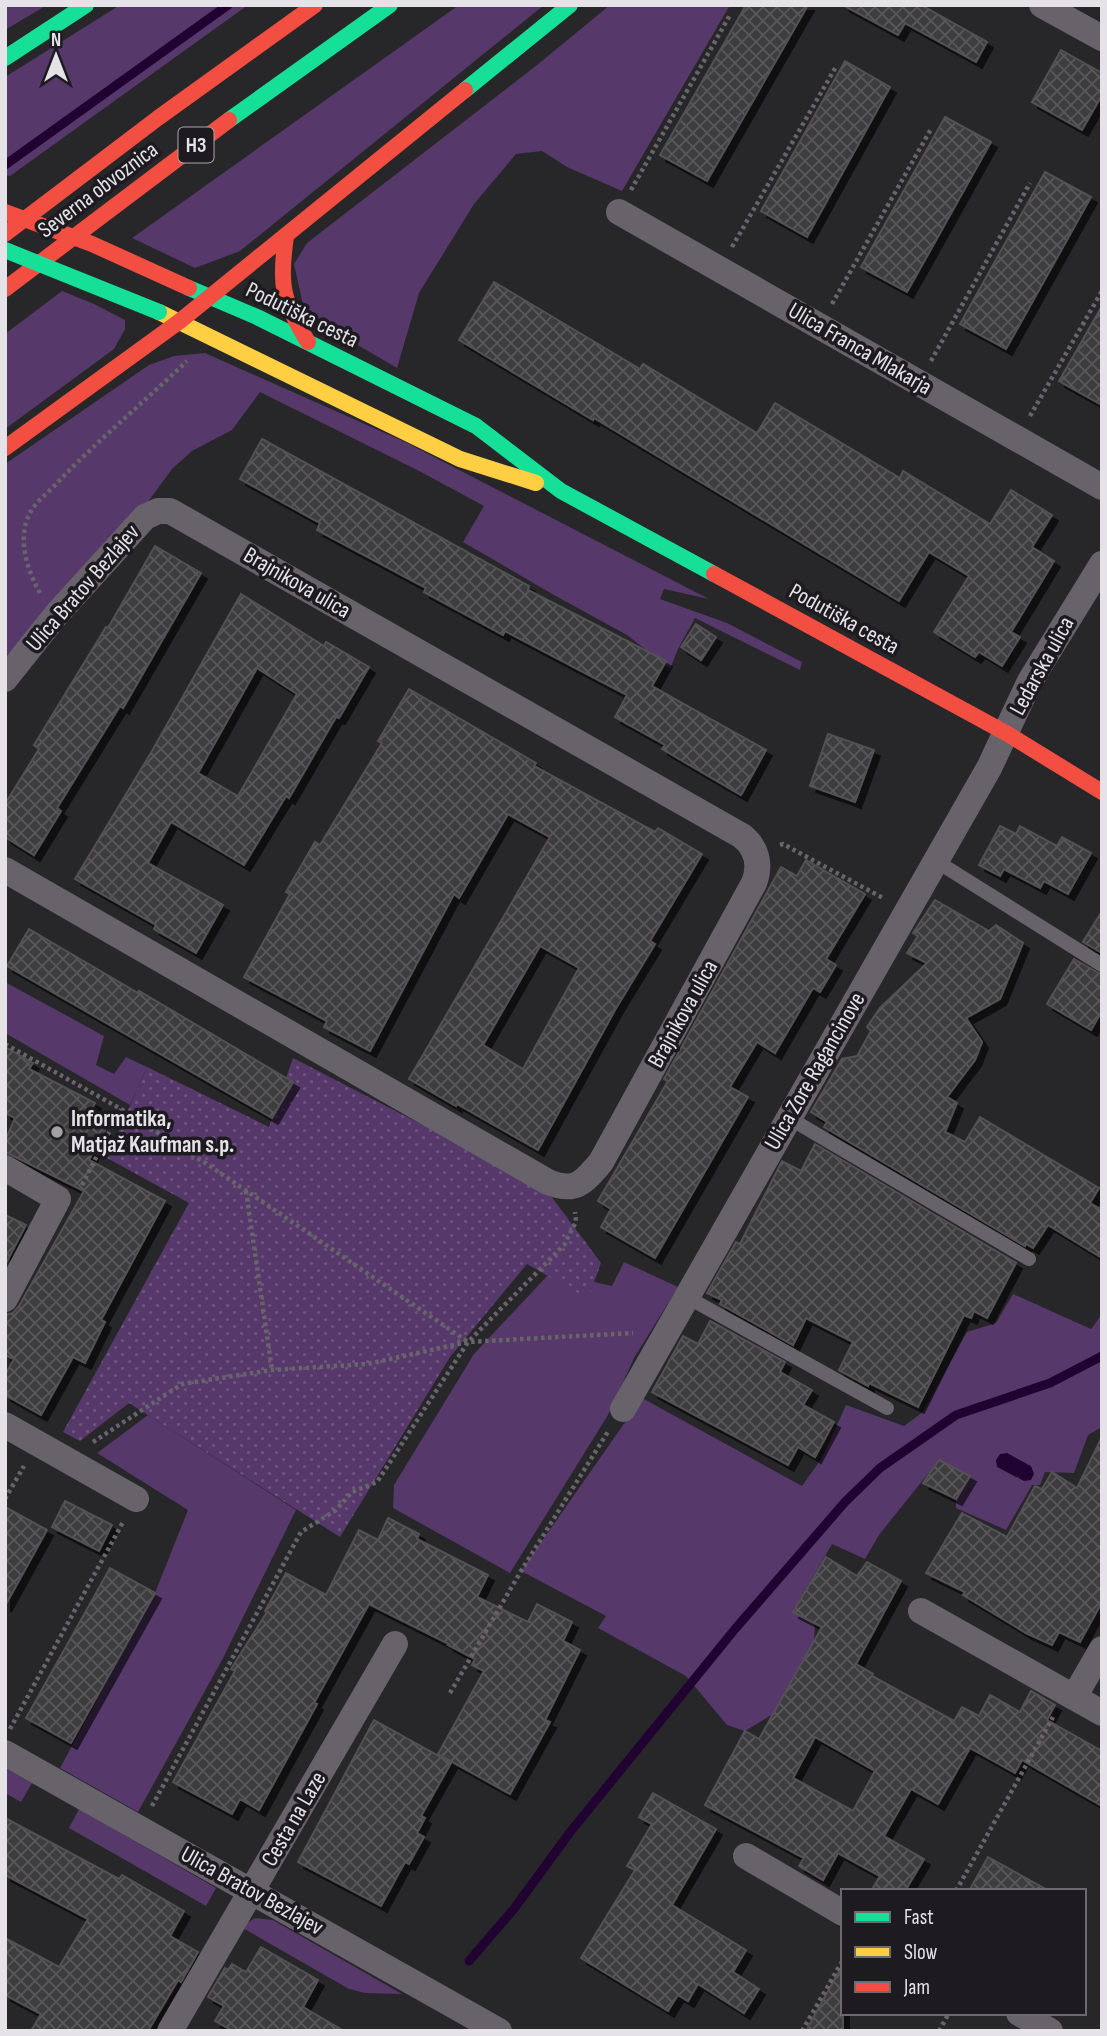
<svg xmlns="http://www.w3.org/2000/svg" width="1107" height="2036" font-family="'Sofia Sans Condensed',sans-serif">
<defs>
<pattern id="park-dots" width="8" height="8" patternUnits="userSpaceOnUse" patternTransform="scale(1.75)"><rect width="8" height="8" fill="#56386b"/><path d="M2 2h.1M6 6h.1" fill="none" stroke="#6e5580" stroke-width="1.8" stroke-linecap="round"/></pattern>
<pattern id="water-ripples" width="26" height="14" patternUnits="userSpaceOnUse" patternTransform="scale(1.75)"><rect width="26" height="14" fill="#210332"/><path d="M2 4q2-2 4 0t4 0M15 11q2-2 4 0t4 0" fill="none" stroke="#412850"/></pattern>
<pattern id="building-cross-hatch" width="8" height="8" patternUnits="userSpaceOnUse" patternTransform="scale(1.75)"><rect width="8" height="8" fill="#3d3c3e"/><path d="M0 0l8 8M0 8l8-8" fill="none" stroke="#59585a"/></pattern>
<filter id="shadow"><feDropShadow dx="6" dy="6" stdDeviation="0" flood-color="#0009"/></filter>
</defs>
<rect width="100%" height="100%" fill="#272629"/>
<g fill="#56386b">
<path d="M 5,5 L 47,5 L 5,30 Z"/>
<path d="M 120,5 L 248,5 L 10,176 L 5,175 L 5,77 Z"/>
<path d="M 459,5 L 544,5 L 240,251 L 195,268 L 132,238 Z"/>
<path d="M 610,5 L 730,5 L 622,191 L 567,167 L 542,151 L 516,154 L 474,204 L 419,293 L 397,368 L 305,314 L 294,264 L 307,243 L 537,65 Z"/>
<path d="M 62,291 L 94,304 L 125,320 L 125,329 L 114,349 L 5,429 L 5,334 Z"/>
<path d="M 205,353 L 405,442 L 709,599 L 664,589 L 660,599 L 727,623 L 802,662 L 800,670 L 695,618 L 678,649 L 670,669 L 627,635 L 554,595 L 463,542 L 484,506 L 421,472 L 260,392 L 232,430 L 192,451 L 172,469 L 136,518 L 81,582 L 5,657 L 5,464 L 149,365 L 174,356 Z"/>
<path d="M 5,982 L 104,1036 L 96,1065 L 114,1074 L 126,1057 L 147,1067 L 130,1105 L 5,1033 Z"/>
<path d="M 624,1262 L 678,1287 L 634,1358 L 608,1415 L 510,1573 L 393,1508 L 394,1485 L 474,1354 L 548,1275 L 588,1298 L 594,1282 L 612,1286 Z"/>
<path d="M 1013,1294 L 1091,1329 L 1102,1314 L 1102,1427 L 1088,1435 L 1074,1473 L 1045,1472 L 1040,1485 L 1032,1485 L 1006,1530 L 956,1508 L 956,1499 L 969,1476 L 939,1460 L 879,1535 L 865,1559 L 832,1544 L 793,1611 L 815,1623 L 814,1641 L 773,1714 L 745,1731 L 727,1725 L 686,1676 L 598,1628 L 606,1616 L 521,1571 L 642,1398 L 802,1486 L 822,1458 L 846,1405 L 904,1426 L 923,1412 L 967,1332 L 996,1323 Z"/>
<path d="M 148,1415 L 296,1510 L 222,1660 L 138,1812 L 60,1768 L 155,1593 L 188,1510 L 97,1453 Z"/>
<path d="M 5,1768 L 32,1783 L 21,1802 L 5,1793 Z"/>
<path d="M 79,1809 L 211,1885 L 216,1888 L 206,1906 L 69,1828 Z"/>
<path d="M 255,1918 L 273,1920 L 402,1994 L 365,1993 L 349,1989 L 241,1927 Z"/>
</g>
<path fill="url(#park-dots)" d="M 293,1058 L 545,1188 L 601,1263 L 588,1299 L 527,1264 L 450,1357 L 340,1537 L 129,1403 L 80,1441 L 63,1432 L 189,1203 L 107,1158 L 147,1067 L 269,1127 Z"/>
<path fill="url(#water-ripples)" d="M 1007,1453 L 1031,1466 L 1034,1474 L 1031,1480 L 1024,1481 L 997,1467 L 996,1460 L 1000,1454 Z"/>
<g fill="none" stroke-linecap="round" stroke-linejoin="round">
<g stroke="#210332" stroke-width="9">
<path d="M 5,165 L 228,5"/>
<path d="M 469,1961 L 513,1910 L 571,1831 L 735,1629 L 845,1502 L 880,1468 L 956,1415 L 1050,1383 L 1102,1356"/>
</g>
</g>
<g fill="url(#building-cross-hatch)" stroke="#525153" stroke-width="2" fill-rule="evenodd" filter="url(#shadow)">
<path d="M 746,5 L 808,5 L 707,181 L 660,155 Z"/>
<path d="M 843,5 L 921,5 L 987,42 L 976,62 L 905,23 L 898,35 Z"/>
<path d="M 1061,50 L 1102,73 L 1102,95 L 1082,130 L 1032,102 Z"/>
<path d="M 845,61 L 890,87 L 807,237 L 761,211 Z"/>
<path d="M 945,117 L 991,142 L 907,292 L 861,267 Z"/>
<path d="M 1045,172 L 1091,197 L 1006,349 L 960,324 Z"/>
<path d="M 494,282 L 640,369 L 643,364 L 757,433 L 775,403 L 900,478 L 903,471 L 990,524 L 1011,490 L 1052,515 L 1032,547 L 1054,561 L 1011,632 L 1020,637 L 1002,666 L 979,652 L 975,657 L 934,632 L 969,576 L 929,552 L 899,601 L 594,418 L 593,420 L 459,340 Z"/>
<path d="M 1102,306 L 1102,405 L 1059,381 Z"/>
<path d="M 262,439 L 529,586 L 528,590 L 666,661 L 652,686 L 766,750 L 741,795 L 662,749 L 665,745 L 615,717 L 627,695 L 505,631 L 503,635 L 424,592 L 426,588 L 317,530 L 320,523 L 240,479 Z"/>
<path d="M 155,546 L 201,573 L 123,708 L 120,706 L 57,808 L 61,811 L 34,855 L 5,837 L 5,804 L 39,749 L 34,745 L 106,627 L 108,628 Z"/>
<path d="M 241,594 L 324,646 L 326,642 L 369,667 L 339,718 L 336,717 L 289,798 L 286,796 L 244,865 L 171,822 L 148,863 L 223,905 L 196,953 L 154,929 L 156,925 L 75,879 L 152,751 ZM 257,668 L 297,694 L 238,796 L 198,773 Z"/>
<path d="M 696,624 L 716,637 L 701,660 L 681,647 Z"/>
<path d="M 409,689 L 536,763 L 534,766 L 655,832 L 658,828 L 702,854 L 650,941 L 655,944 L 615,1010 L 538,1150 L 457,1104 L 456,1106 L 409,1079 L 550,837 L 508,814 L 459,898 L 454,894 L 370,1051 L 324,1027 L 327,1021 L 244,977 L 290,894 L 286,892 L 315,842 L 320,845 L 382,743 L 378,741 ZM 540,946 L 579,968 L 523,1069 L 483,1045 Z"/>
<path d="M 828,734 L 874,750 L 855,802 L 810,786 Z"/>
<path d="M 1000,826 L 1016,834 L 1020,826 L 1057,846 L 1062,837 L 1091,853 L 1068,894 L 1044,881 L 1040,888 L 1004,869 L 1000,876 L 979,865 Z"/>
<path d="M 806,860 L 865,894 L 826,959 L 836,965 L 820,992 L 813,988 L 775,1053 L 757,1042 L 730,1087 L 748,1097 L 655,1258 L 601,1227 L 611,1209 L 598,1201 L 668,1081 L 664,1079 L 781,867 L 797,876 Z"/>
<path d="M 935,900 L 989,931 L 996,925 L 1023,943 L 1000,999 L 966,1018 L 982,1042 L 975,1060 L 947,1097 L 957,1103 L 945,1132 L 965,1142 L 980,1117 L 1099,1188 L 1090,1203 L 1102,1210 L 1102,1258 L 1048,1225 L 1033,1248 L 1026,1244 L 1025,1246 L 824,1127 L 827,1122 L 811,1112 L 842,1059 L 857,1056 L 871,1031 L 867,1027 L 880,1008 L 927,963 L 907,953 L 918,936 L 913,933 Z"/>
<path d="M 1102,911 L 1102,953 L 1083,942 Z"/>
<path d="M 29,929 L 138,993 L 139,991 L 293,1082 L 272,1118 L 7,966 Z"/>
<path d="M 1074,959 L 1102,975 L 1102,1011 L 1091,1030 L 1047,1004 Z"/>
<path d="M 5,1047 L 33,1063 L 29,1069 L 95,1103 L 86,1121 L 105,1130 L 89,1160 L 165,1201 L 101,1320 L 105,1322 L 85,1363 L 73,1357 L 41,1415 L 5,1395 L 5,1375 L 14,1359 L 5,1355 L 5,1315 L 13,1313 L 19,1306 L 84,1191 L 5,1152 L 5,1141 L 15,1118 L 5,1113 Z"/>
<path d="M 815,1144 L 1016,1263 L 987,1318 L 974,1311 L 971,1318 L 964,1315 L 918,1407 L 869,1383 L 868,1386 L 839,1370 L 853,1342 L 806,1318 L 793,1345 L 720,1304 L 722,1300 L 707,1293 L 736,1242 L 740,1244 L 782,1161 L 801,1171 Z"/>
<path d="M 5,1215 L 26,1225 L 5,1265 Z"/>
<path d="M 710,1321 L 785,1362 L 780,1372 L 812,1390 L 803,1405 L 834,1422 L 815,1457 L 798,1447 L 788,1465 L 652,1392 L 683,1336 L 698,1344 Z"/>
<path d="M 1102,1437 L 1102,1602 L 1080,1642 L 1059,1632 L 1052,1645 L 1026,1633 L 963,1595 L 965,1592 L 926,1573 L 962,1513 L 1007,1537 L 1035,1486 L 1042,1489 L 1052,1472 L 1077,1488 Z"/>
<path d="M 939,1460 L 970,1476 L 956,1499 L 923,1483 Z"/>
<path d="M 65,1501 L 112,1525 L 99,1551 L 52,1527 Z"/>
<path d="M 5,1507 L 47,1530 L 5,1606 Z"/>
<path d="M 388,1518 L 419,1534 L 417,1539 L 488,1575 L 477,1597 L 528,1622 L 537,1604 L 572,1622 L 563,1641 L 580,1650 L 545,1720 L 550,1722 L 510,1794 L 438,1754 L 484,1671 L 472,1665 L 475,1659 L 448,1645 L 449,1644 L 369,1604 L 314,1703 L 317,1704 L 259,1810 L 240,1799 L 232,1814 L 173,1782 L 235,1671 L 231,1669 L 267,1612 L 265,1611 L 286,1573 L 326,1595 L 359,1530 L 378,1540 Z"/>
<path d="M 826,1557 L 857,1576 L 867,1562 L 901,1581 L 856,1664 L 873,1674 L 872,1676 L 954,1721 L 962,1707 L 979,1716 L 990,1695 L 1020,1712 L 1031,1691 L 1055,1705 L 1047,1720 L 1102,1751 L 1102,1806 L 1022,1760 L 1015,1773 L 970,1748 L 938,1804 L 911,1789 L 884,1836 L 924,1859 L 905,1891 L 871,1891 L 880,1876 L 838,1853 L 823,1880 L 799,1866 L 804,1858 L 705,1805 L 745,1731 L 759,1739 L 822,1627 L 793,1612 ZM 815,1737 L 875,1771 L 853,1811 L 793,1778 Z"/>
<path d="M 110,1568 L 155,1593 L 71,1743 L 26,1718 Z"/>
<path d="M 374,1720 L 451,1763 L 421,1816 L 425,1818 L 417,1833 L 424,1837 L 409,1864 L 405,1862 L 381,1906 L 298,1862 Z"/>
<path d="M 653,1793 L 716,1829 L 672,1905 L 746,1950 L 733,1972 L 759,1989 L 744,2013 L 698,1984 L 688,2001 L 678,1995 L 668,2011 L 581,1958 L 635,1870 L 627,1866 L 652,1824 L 639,1817 Z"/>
<path d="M 5,1818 L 119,1879 L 122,1875 L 184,1911 L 170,1936 L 198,1952 L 181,1982 L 178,1980 L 148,2031 L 31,2031 L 41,2014 L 5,1995 L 5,1938 L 59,1967 L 88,1919 L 5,1875 Z"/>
<path d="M 988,1857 L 1049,1891 L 969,1891 Z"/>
<path d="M 261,1947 L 318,1980 L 303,2007 L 344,2031 L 233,2031 L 215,2021 L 224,2006 L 208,1997 L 225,1968 L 228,1970 L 232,1964 L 246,1972 Z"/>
<path d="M 843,1964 L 843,2031 L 806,2031 Z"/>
</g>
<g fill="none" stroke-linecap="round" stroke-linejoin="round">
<g stroke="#67646a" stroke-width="4.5" stroke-dasharray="3.5 3.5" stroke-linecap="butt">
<path d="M 631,190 L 730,15"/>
<path d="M 732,247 L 837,65"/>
<path d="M 832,304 L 931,129"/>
<path d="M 931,361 L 1030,183"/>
<path d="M 1030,416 L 1102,291"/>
<path d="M 40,593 C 27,570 16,536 31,511 C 37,501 49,492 57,483 C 98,440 144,402 187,361"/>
<path d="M 780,845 L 783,844 L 883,898"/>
<path d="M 5,1044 L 121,1109 L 210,1166 L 468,1342"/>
<path d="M 82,1185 L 121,1109"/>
<path d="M 246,1191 L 272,1370"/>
<path d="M 93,1442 L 182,1384 L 272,1370 L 367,1364 L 468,1342 L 633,1333"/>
<path d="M 5,1499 L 24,1466"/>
<path d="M 450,1693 L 521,1571 L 609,1430"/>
<path d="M 10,1729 L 123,1522"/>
<path d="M 152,1806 L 301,1532 L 336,1510 L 352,1492 L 377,1482 L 468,1342 L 564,1245 L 576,1222 L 575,1212"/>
<path d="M 956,1891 L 1053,1717"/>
<path d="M 802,2031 L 843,1960"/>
<path d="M 939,2031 L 949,2013"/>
</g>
<g stroke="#68636b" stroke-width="14">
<path d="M 936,861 L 1102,965"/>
<path d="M 789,1118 L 1029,1259"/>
<path d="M 687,1297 L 887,1408"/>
</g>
<g stroke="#68636b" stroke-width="26">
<path d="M 1042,5 L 1102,38"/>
<path d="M 619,212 L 1102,487"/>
<path d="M 5,679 L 56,615 L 145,517 L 158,511 L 170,511 L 742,836 C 757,848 761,865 754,883 L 601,1162 C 583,1183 576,1193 548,1182 L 5,870"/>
<path d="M 5,1168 L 58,1199 L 5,1299"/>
<path d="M 623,1409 L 989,768 L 1030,681 L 1102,564"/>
<path d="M 5,1425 L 136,1499"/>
<path d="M 921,1611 L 1102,1713"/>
<path d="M 1074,1697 L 1102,1649"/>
<path d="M 5,1753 L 499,2031"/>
<path d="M 746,1856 L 843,1913"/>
<path d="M 1019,2013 L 1050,2031"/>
<path d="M 170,2031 L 395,1644"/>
</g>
<g stroke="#16e098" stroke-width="16">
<path d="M 5,58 L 86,5"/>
<path d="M 465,90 L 570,5"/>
<path d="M 229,120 L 390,5"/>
<path d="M 189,288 L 257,317 L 476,426 L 561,491 L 714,574"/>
</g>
<path stroke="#ffcf43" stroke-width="16" d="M 159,312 L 460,459 L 536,483"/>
<g stroke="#f24e42" stroke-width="16">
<path d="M 5,234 L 158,118 L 315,5"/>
<path d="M 286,236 C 279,285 282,300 308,342"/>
<path d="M 5,289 L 229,120"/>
<path d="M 5,448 L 180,321 L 465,90"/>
<path d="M 714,574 L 1006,733 L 1102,792"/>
</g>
<path stroke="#16e098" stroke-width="16" d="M 5,250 L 159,312"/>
<path stroke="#f24e42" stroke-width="16" d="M 5,212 L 92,244 L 189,288"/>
</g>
<circle fill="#a2a1a4" stroke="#1e1b20" stroke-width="2.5" cx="57" cy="1132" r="7"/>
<g text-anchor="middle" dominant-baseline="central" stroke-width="7" stroke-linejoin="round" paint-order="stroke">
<rect fill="#1e1b20" stroke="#a9a7ab" stroke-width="2" x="178.5" y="127.5" width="35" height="35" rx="5"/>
<g font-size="21" font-weight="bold" fill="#e5e3e7">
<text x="196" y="145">H3</text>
</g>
<g font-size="23" fill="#e5e3e7" stroke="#1e1b20">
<text transform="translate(98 190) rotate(-37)">Severna obvoznica</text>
<text transform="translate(302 315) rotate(26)">Podutiška cesta</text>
<text transform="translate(860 349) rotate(30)">Ulica Franca Mlakarja</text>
<text transform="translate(297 583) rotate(30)">Brajnikova ulica</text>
<text transform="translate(83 588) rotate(-49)">Ulica Bratov Bezlajev</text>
<text transform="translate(844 619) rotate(29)">Podutiška cesta</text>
<text transform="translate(1042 666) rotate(-61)">Ledarska ulica</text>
<text transform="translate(683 1014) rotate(-61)">Brajnikova ulica</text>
<text transform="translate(815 1071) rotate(-60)">Ulica Zore Ragancinove</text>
<text transform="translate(294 1819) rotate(-60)">Cesta na Laze</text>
<text transform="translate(252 1891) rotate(29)">Ulica Bratov Bezlajev</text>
</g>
<g font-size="23" font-weight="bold" fill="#e5e3e7" stroke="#1e1b20" text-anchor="start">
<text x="71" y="1119">Informatika,<tspan x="71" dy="26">Matjaž Kaufman s.p.</tspan></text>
</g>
</g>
<rect width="1107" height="2036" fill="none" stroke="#e5e3e7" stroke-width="14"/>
<rect x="841" y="1889" width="245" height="126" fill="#1e1b20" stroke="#6e6b70" stroke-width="2"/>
<rect x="855" y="1912" width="35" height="10" fill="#16e098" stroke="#6e6b70" stroke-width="2"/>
<text x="904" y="1924" font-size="21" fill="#e5e3e7">Fast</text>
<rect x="855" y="1947" width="35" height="10" fill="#ffcf43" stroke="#6e6b70" stroke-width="2"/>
<text x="904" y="1959" font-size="21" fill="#e5e3e7">Slow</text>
<rect x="855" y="1982" width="35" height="10" fill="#f24e42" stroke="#6e6b70" stroke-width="2"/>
<text x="904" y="1994" font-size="21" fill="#e5e3e7">Jam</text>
<g transform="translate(56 56)" stroke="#1e1b20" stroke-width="5" paint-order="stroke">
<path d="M0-5L12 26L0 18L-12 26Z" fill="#e5e3e7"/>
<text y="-10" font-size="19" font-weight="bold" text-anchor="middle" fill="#e5e3e7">N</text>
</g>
</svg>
